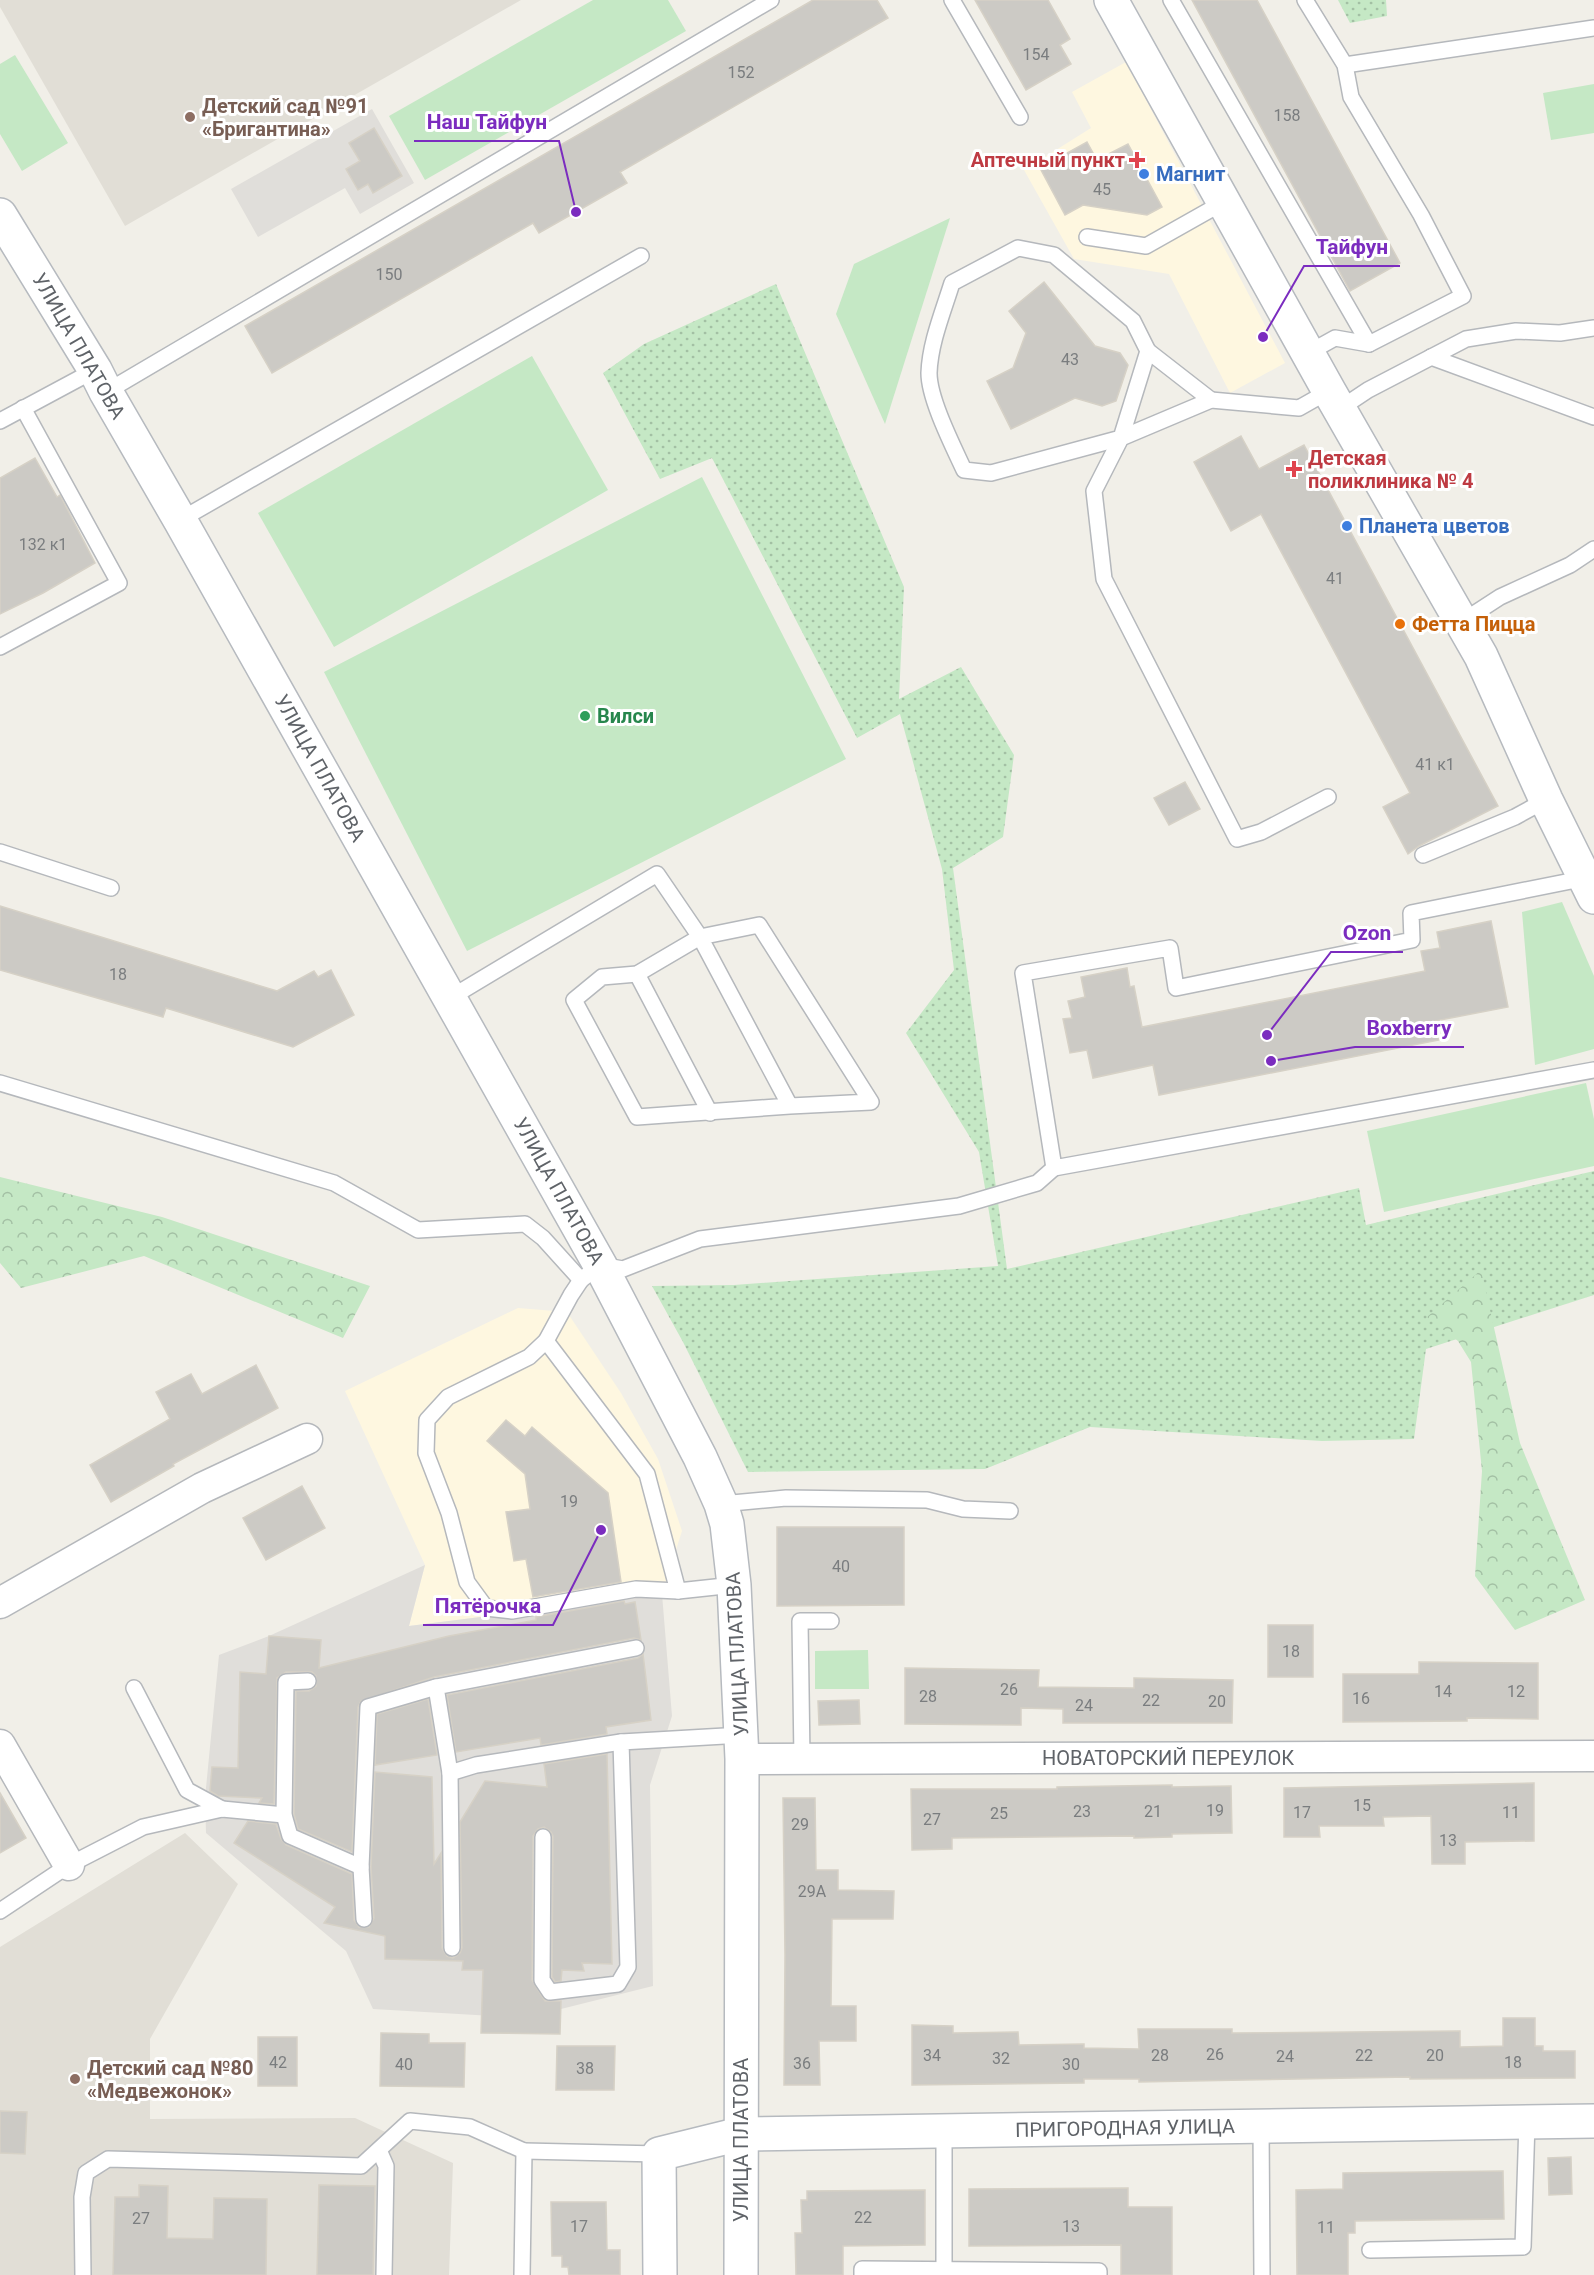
<svg xmlns="http://www.w3.org/2000/svg" width="1594" height="2275" font-family="Roboto,sans-serif">
<defs>
<pattern id="grass-dots" width="8" height="8" patternUnits="userSpaceOnUse" patternTransform="scale(1.5)"><rect width="8" height="8" fill="#c5e8c5"/><path d="M2 2h.1M6 6h.1" fill="none" stroke="#a3c0a4" stroke-width="1.8" stroke-linecap="round"/></pattern>
<pattern id="forest-crowns" width="20" height="18" patternUnits="userSpaceOnUse" patternTransform="scale(1.5)"><rect width="20" height="18" fill="#c5e8c5"/><path d="M2 6a3 3 0 1 1 6 0M12 15a3 3 0 1 1 6 0" fill="none" stroke="#a3c0a4"/></pattern>
</defs>
<rect width="100%" height="100%" fill="#f1efe8"/>
<g fill="#fef7e0">
<path d="M 1126,62 L 1285,363 L 1230,393 L 1169,274 L 1074,259 L 1024,170 L 1091,128 L 1072,92 Z"/>
<path d="M 518,1308 L 567,1312 L 621,1393 L 658,1459 L 682,1531 L 662,1594 L 409,1626 L 425,1565 L 345,1391 Z"/>
</g>
<g fill="#e0deda">
<path d="M 372,109 L 414,183 L 360,214 L 345,188 L 258,237 L 231,189 Z"/>
<path d="M 425,1565 L 409,1626 L 662,1594 L 672,1716 L 650,1785 L 653,1986 L 525,2018 L 373,2009 L 346,1951 L 206,1833 L 205,1798 L 219,1655 L 269,1636 Z"/>
</g>
<g fill="#e1ded6">
<path d="M 0,0 L 521,0 L 125,226 L 0,7 Z"/>
<path d="M 185,1833 L 238,1884 L 150,2039 L 150,2119 L 355,2118 L 453,2163 L 449,2275 L 0,2275 L 0,1947 Z"/>
</g>
<g fill="url(#grass-dots)">
<path d="M 1338,0 L 1386,0 L 1387,16 L 1350,23 Z"/>
<path d="M 776,284 L 904,587 L 899,699 L 961,667 L 1014,755 L 1003,837 L 953,868 L 1007,1269 L 1359,1188 L 1366,1225 L 1594,1171 L 1594,1295 L 1426,1349 L 1414,1439 L 1322,1441 L 1090,1427 L 985,1469 L 748,1472 L 683,1342 L 652,1286 L 734,1285 L 998,1266 L 979,1152 L 906,1033 L 954,970 L 942,869 L 900,714 L 857,738 L 712,458 L 660,479 L 603,373 L 644,344 Z"/>
</g>
<g fill="url(#forest-crowns)">
<path d="M 0,1177 L 162,1217 L 370,1286 L 343,1338 L 144,1256 L 21,1288 L 0,1263 Z"/>
<path d="M 1481,1270 L 1520,1443 L 1585,1600 L 1515,1630 L 1475,1576 L 1482,1471 L 1471,1362 L 1458,1341 L 1427,1317 Z"/>
</g>
<g fill="#c5e8c5">
<path d="M 593,0 L 668,0 L 686,31 L 425,180 L 389,116 Z"/>
<path d="M 15,55 L 68,143 L 22,171 L 0,134 L 0,64 Z"/>
<path d="M 1594,84 L 1594,133 L 1551,140 L 1543,93 Z"/>
<path d="M 950,218 L 885,424 L 836,314 L 854,264 Z"/>
<path d="M 532,356 L 608,490 L 334,647 L 258,513 Z"/>
<path d="M 702,477 L 846,759 L 467,951 L 324,672 Z"/>
<path d="M 1562,902 L 1594,976 L 1594,1049 L 1535,1065 L 1522,912 Z"/>
<path d="M 1586,1083 L 1594,1119 L 1594,1166 L 1384,1212 L 1367,1131 Z"/>
<path d="M 868,1650 L 869,1689 L 815,1689 L 815,1651 Z"/>
</g>
<g fill="#cccac5" stroke="#d6d1c6" stroke-width="1.5">
<path d="M 813,0 L 877,0 L 888,18 L 620,172 L 627,183 L 539,233 L 533,223 L 272,373 L 245,326 Z"/>
<path d="M 975,0 L 1048,0 L 1070,39 L 1060,45 L 1071,64 L 1026,90 Z"/>
<path d="M 1192,0 L 1257,0 L 1400,263 L 1350,291 Z"/>
<path d="M 374,128 L 402,176 L 373,193 L 368,184 L 358,190 L 346,169 L 360,161 L 349,143 Z"/>
<path d="M 1087,142 L 1097,160 L 1128,144 L 1162,207 L 1147,215 L 1083,205 L 1065,215 L 1040,168 Z"/>
<path d="M 1044,282 L 1095,346 L 1120,353 L 1128,365 L 1116,401 L 1102,406 L 1075,398 L 1011,429 L 987,381 L 1013,368 L 1026,333 L 1009,311 Z"/>
<path d="M 1241,436 L 1259,469 L 1304,445 L 1498,806 L 1419,846 L 1408,854 L 1383,807 L 1410,793 L 1261,514 L 1231,531 L 1194,462 Z"/>
<path d="M 35,458 L 57,497 L 60,495 L 95,563 L 43,593 L 0,614 L 0,478 Z"/>
<path d="M 1185,782 L 1200,809 L 1169,825 L 1154,798 Z"/>
<path d="M 0,906 L 277,991 L 314,971 L 318,977 L 331,970 L 354,1015 L 293,1047 L 166,1008 L 163,1017 L 0,970 Z"/>
<path d="M 1491,921 L 1508,1007 L 1435,1021 L 1439,1040 L 1159,1095 L 1153,1065 L 1093,1078 L 1087,1050 L 1070,1053 L 1063,1019 L 1072,1018 L 1068,1001 L 1085,997 L 1081,977 L 1127,968 L 1130,987 L 1134,986 L 1142,1027 L 1425,971 L 1421,951 L 1440,948 L 1437,932 Z"/>
<path d="M 256,1365 L 278,1408 L 173,1464 L 174,1466 L 111,1502 L 90,1465 L 170,1419 L 156,1392 L 191,1374 L 202,1394 Z"/>
<path d="M 506,1420 L 525,1436 L 532,1427 L 608,1493 L 621,1582 L 533,1597 L 526,1559 L 514,1561 L 506,1512 L 530,1509 L 525,1474 L 487,1441 Z"/>
<path d="M 302,1486 L 325,1528 L 266,1560 L 243,1518 Z"/>
<path d="M 777,1527 L 904,1527 L 904,1605 L 777,1606 Z"/>
<path d="M 624,1601 L 625,1604 L 635,1602 L 641,1640 L 634,1638 L 434,1677 L 361,1701 L 358,1707 L 352,1852 L 298,1829 L 294,1814 L 296,1691 L 309,1691 L 316,1686 L 316,1676 L 312,1672 L 286,1672 L 277,1678 L 274,1804 L 259,1803 L 262,1798 L 218,1796 L 210,1791 L 212,1767 L 238,1768 L 240,1672 L 266,1674 L 269,1636 L 321,1640 L 319,1668 L 449,1636 L 536,1620 L 536,1617 Z"/>
<rect x="1268" y="1625" width="45" height="52"/>
<path d="M 643,1654 L 651,1720 L 606,1727 L 607,1734 L 541,1745 L 540,1738 L 456,1752 L 447,1695 L 638,1658 Z"/>
<path d="M 1419,1662 L 1538,1663 L 1538,1719 L 1467,1718 L 1467,1721 L 1343,1722 L 1343,1674 L 1419,1674 Z"/>
<path d="M 905,1668 L 1039,1670 L 1038,1687 L 1134,1688 L 1134,1678 L 1233,1680 L 1232,1723 L 1063,1723 L 1063,1709 L 1021,1708 L 1021,1725 L 905,1724 Z"/>
<path d="M 428,1699 L 437,1755 L 375,1765 L 377,1714 Z"/>
<path d="M 859,1700 L 860,1724 L 819,1725 L 818,1701 Z"/>
<path d="M 607,1754 L 612,1964 L 582,1963 L 584,1971 L 562,1970 L 561,1981 L 555,1982 L 552,1977 L 553,1836 L 551,1832 L 544,1827 L 538,1829 L 533,1836 L 532,1980 L 545,2001 L 561,2001 L 560,2034 L 481,2033 L 483,1970 L 462,1970 L 463,1961 L 385,1959 L 385,1936 L 324,1923 L 335,1907 L 234,1843 L 248,1821 L 276,1824 L 281,1839 L 286,1845 L 352,1874 L 354,1920 L 359,1927 L 369,1927 L 374,1918 L 371,1867 L 375,1772 L 432,1777 L 434,1864 L 441,1853 L 442,1948 L 447,1956 L 453,1958 L 460,1953 L 462,1948 L 460,1822 L 485,1781 L 547,1787 L 544,1764 Z"/>
<path d="M 1534,1783 L 1534,1841 L 1465,1842 L 1465,1864 L 1432,1864 L 1431,1816 L 1383,1817 L 1384,1826 L 1319,1826 L 1320,1837 L 1284,1837 L 1284,1788 Z"/>
<path d="M 1172,1785 L 1172,1787 L 1231,1786 L 1232,1833 L 1172,1834 L 1172,1837 L 1134,1838 L 1134,1836 L 952,1838 L 952,1849 L 912,1850 L 911,1789 L 1057,1789 L 1057,1787 Z"/>
<path d="M 0,1793 L 26,1838 L 0,1853 Z"/>
<path d="M 783,1798 L 815,1798 L 816,1870 L 838,1870 L 838,1890 L 894,1891 L 893,1919 L 832,1919 L 831,2006 L 856,2006 L 856,2041 L 819,2041 L 820,2085 L 784,2085 L 785,1955 Z"/>
<path d="M 1503,2018 L 1535,2018 L 1535,2046 L 1543,2046 L 1543,2051 L 1575,2051 L 1575,2078 L 1410,2079 L 1410,2077 L 1139,2082 L 1139,2079 L 1084,2079 L 1084,2083 L 912,2085 L 912,2025 L 953,2026 L 953,2033 L 1018,2032 L 1019,2045 L 1084,2044 L 1084,2048 L 1139,2049 L 1138,2029 L 1232,2029 L 1232,2033 L 1460,2031 L 1460,2047 L 1503,2046 Z"/>
<path d="M 381,2033 L 429,2034 L 429,2043 L 465,2043 L 464,2087 L 380,2086 Z"/>
<rect x="258" y="2037" width="39" height="49"/>
<path d="M 557,2046 L 615,2046 L 614,2090 L 556,2090 Z"/>
<path d="M 0,2111 L 27,2112 L 25,2154 L 0,2153 Z"/>
<path d="M 1571,2157 L 1572,2194 L 1549,2195 L 1548,2158 Z"/>
<path d="M 1503,2171 L 1504,2219 L 1355,2221 L 1355,2233 L 1348,2233 L 1348,2275 L 1297,2275 L 1296,2190 L 1343,2189 L 1343,2173 Z"/>
<path d="M 139,2185 L 168,2186 L 167,2238 L 213,2239 L 214,2198 L 267,2199 L 266,2275 L 113,2275 L 115,2197 L 139,2197 Z"/>
<path d="M 319,2185 L 375,2186 L 373,2275 L 317,2275 Z"/>
<path d="M 1128,2188 L 1128,2207 L 1172,2207 L 1172,2275 L 1121,2275 L 1121,2245 L 969,2246 L 969,2189 Z"/>
<path d="M 925,2190 L 925,2245 L 843,2246 L 843,2275 L 796,2275 L 795,2233 L 802,2233 L 801,2200 L 807,2200 L 807,2191 Z"/>
<path d="M 551,2202 L 606,2202 L 607,2250 L 620,2250 L 620,2275 L 569,2275 L 568,2267 L 562,2267 L 562,2256 L 552,2256 Z"/>
</g>
<g fill="none" stroke-linecap="round" stroke-linejoin="round">
<defs>
<g id="lane">
<path d="M 952,0 L 1020,117"/>
<path d="M 1171,0 L 1369,344"/>
<path d="M 1305,0 L 1345,65 L 1351,97 L 1421,215 L 1463,296 L 1369,344 L 1335,338 L 1308,353"/>
<path d="M 1345,65 L 1594,28"/>
<path d="M 1087,237 L 1146,246 L 1224,202"/>
<path d="M 1018,248 L 1054,255 L 1133,321 L 1148,351 L 1121,438 L 991,473 L 964,470 C 953,446 929,399 929,373 C 930,343 943,312 952,283 Z"/>
<path d="M 1148,351 L 1211,400"/>
<path d="M 1431,357 L 1594,417"/>
<path d="M 106,392 L 771,0"/>
<path d="M 1341,408 L 1368,390 L 1466,339 L 1516,331 L 1560,333 L 1594,328"/>
<path d="M 0,421 L 95,370"/>
<path d="M 180,520 L 641,256"/>
<path d="M 1463,621 L 1500,597 L 1570,565 L 1594,549"/>
<path d="M 0,647 L 119,583 L 23,408"/>
<path d="M 1328,797 L 1261,832 L 1237,839 L 1104,579 L 1094,491 L 1121,438 L 1211,400 L 1299,408 L 1329,391"/>
<path d="M 0,852 L 111,888"/>
<path d="M 1423,855 L 1515,817 L 1546,800"/>
<path d="M 1586,878 L 1411,913 L 1412,940 L 1176,988 L 1170,948 L 1023,973 L 1054,1168 L 1594,1070"/>
<path d="M 637,974 L 710,1113"/>
<path d="M 450,998 L 657,874 L 700,937 L 790,1106 L 637,1117 L 574,1000 L 602,977 L 637,974 L 700,937 L 759,925 L 871,1102 L 790,1106"/>
<path d="M 0,1083 L 334,1183 L 418,1230 L 525,1224 L 543,1238 L 581,1280 L 600,1265 L 623,1269 L 700,1239 L 959,1206 L 1037,1183 L 1054,1168"/>
<path d="M 581,1280 L 571,1295 L 546,1341 L 529,1357 L 448,1397 L 427,1420 L 426,1453 L 449,1513 L 467,1582 L 486,1608 L 512,1611 L 636,1589 L 678,1591 L 734,1585"/>
<path d="M 546,1341 L 647,1474 L 678,1591"/>
<path d="M 721,1504 L 786,1498 L 927,1500 L 963,1509 L 1010,1511"/>
<path d="M 308,1681 L 286,1682 L 284,1815 L 290,1836 L 361,1867"/>
<path d="M 134,1688 L 187,1790 L 222,1809"/>
<path d="M 621,1742 L 476,1765 L 450,1773 L 436,1687 L 636,1648"/>
<path d="M 802,1759 L 800,1621 L 831,1621"/>
<path d="M 450,1773 L 452,1948"/>
<path d="M 543,1837 L 542,1980 L 550,1992 L 618,1984 L 628,1967 L 621,1742 L 742,1735"/>
<path d="M 0,1911 L 69,1865 L 143,1827 L 222,1809 L 284,1815"/>
<path d="M 364,1919 L 361,1867 L 368,1707 L 436,1687"/>
<path d="M 1261,2125 L 1262,2275"/>
<path d="M 944,2131 L 944,2270"/>
<path d="M 379,2150 L 386,2166 L 384,2275"/>
<path d="M 524,2151 L 659,2154"/>
<path d="M 1370,2250 L 1523,2247 L 1527,2122"/>
<path d="M 83,2275 L 82,2197 L 86,2173 L 108,2159 L 361,2166 L 410,2121 L 470,2127 L 524,2151 L 522,2275"/>
<path d="M 862,2275 L 862,2269 L 1099,2271 L 1099,2275"/>
</g>
<g id="street">
<path d="M 0,1603 L 202,1488 L 307,1439"/>
<path d="M 0,1745 L 69,1865"/>
<path d="M 742,1759 L 1594,1756"/>
</g>
<g id="secondary">
<path d="M 1111,0 L 1329,391 L 1481,656 L 1546,800 L 1594,897"/>
<path d="M 0,215 L 95,370 L 106,392 L 180,520 L 600,1265 L 700,1457 L 721,1504 L 727,1524 L 734,1585 L 742,1759 L 741,2275"/>
<path d="M 660,2275 L 659,2154 L 740,2134 L 1594,2121"/>
</g>
</defs>
<use href="#lane" stroke="#b5b8bc" stroke-width="18"/>
<use href="#street" stroke="#b5b8bc" stroke-width="33"/>
<use href="#secondary" stroke="#b6babf" stroke-width="36"/>
<use href="#lane" stroke="#fff" stroke-width="15"/>
<use href="#street" stroke="#fff" stroke-width="30"/>
<use href="#secondary" stroke="#fff" stroke-width="33"/>
</g>
<g fill="#8d6e63" stroke="#fff" stroke-width="2">
<circle cx="190" cy="117" r="6"/>
<circle cx="75" cy="2079" r="6"/>
</g>
<g fill="#e0444e" stroke="#fff" stroke-width="2">
<path d="M1134 151h6v6h6v6h-6v6h-6v-6h-6v-6h6z"/>
<path d="M1291 460h6v6h6v6h-6v6h-6v-6h-6v-6h6z"/>
</g>
<g fill="#3f7fe0" stroke="#fff" stroke-width="2">
<circle cx="1144" cy="174" r="6"/>
<circle cx="1347" cy="526" r="6"/>
</g>
<circle fill="#e8710a" stroke="#fff" stroke-width="2" cx="1400" cy="624" r="6"/>
<circle fill="#2e9e5b" stroke="#fff" stroke-width="2" cx="585" cy="716" r="6"/>
<g text-anchor="middle" dominant-baseline="central" stroke-width="6" stroke-linejoin="round" paint-order="stroke">
<g font-size="16" fill="#7a7d7f">
<text x="1036" y="54">154</text>
<text x="741" y="72">152</text>
<text x="1287" y="115">158</text>
<text x="1102" y="189">45</text>
<text x="389" y="274">150</text>
<text x="1070" y="359">43</text>
<text x="43" y="544">132 к1</text>
<text x="1335" y="578">41</text>
<text x="1435" y="764">41 к1</text>
<text x="118" y="974">18</text>
<text x="569" y="1501">19</text>
<text x="841" y="1566">40</text>
<text x="1291" y="1651">18</text>
<text x="1009" y="1689">26</text>
<text x="1443" y="1691">14</text>
<text x="1516" y="1691">12</text>
<text x="928" y="1696">28</text>
<text x="1361" y="1698">16</text>
<text x="1151" y="1700">22</text>
<text x="1217" y="1701">20</text>
<text x="1084" y="1705">24</text>
<text x="1362" y="1805">15</text>
<text x="1215" y="1810">19</text>
<text x="1082" y="1811">23</text>
<text x="1153" y="1811">21</text>
<text x="1302" y="1812">17</text>
<text x="1511" y="1812">11</text>
<text x="999" y="1813">25</text>
<text x="932" y="1819">27</text>
<text x="800" y="1824">29</text>
<text x="1448" y="1840">13</text>
<text x="812" y="1891">29А</text>
<text x="1215" y="2054">26</text>
<text x="932" y="2055">34</text>
<text x="1160" y="2055">28</text>
<text x="1364" y="2055">22</text>
<text x="1435" y="2055">20</text>
<text x="1285" y="2056">24</text>
<text x="1001" y="2058">32</text>
<text x="278" y="2062">42</text>
<text x="1513" y="2062">18</text>
<text x="802" y="2063">36</text>
<text x="404" y="2064">40</text>
<text x="1071" y="2064">30</text>
<text x="585" y="2068">38</text>
<text x="863" y="2217">22</text>
<text x="141" y="2218">27</text>
<text x="579" y="2226">17</text>
<text x="1071" y="2226">13</text>
<text x="1326" y="2227">11</text>
</g>
<g font-size="20" font-weight="bold" fill="#785e54" stroke="#fff" text-anchor="start">
<text x="202" y="106">Детский сад №91<tspan x="202" dy="23">«Бригантина»</tspan></text>
<text x="87" y="2068">Детский сад №80<tspan x="87" dy="23">«Медвежонок»</tspan></text>
</g>
<g font-size="20" font-weight="bold" fill="#be3a42" stroke="#fff" text-anchor="end">
<text x="1125" y="160">Аптечный пункт</text>
<text x="1308" y="458" text-anchor="start">Детская<tspan x="1308" dy="23">поликлиника № 4</tspan></text>
</g>
<g font-size="20" font-weight="bold" fill="#366cbe" stroke="#fff" text-anchor="start">
<text x="1156" y="174">Магнит</text>
<text x="1359" y="526">Планета цветов</text>
</g>
<g font-size="20" fill="#5f6368" stroke="#fff">
<text transform="translate(79 346) rotate(60)">УЛИЦА ПЛАТОВА</text>
<text transform="translate(320 768) rotate(61)">УЛИЦА ПЛАТОВА</text>
<text transform="translate(559 1191) rotate(61)">УЛИЦА ПЛАТОВА</text>
<text transform="translate(737 1654) rotate(-93)">УЛИЦА ПЛАТОВА</text>
<text x="1168" y="1758">НОВАТОРСКИЙ ПЕРЕУЛОК</text>
<text transform="translate(1125 2128) rotate(-1)">ПРИГОРОДНАЯ УЛИЦА</text>
<text transform="translate(741 2140) rotate(-90)">УЛИЦА ПЛАТОВА</text>
</g>
<g font-size="20" font-weight="bold" fill="#c56008" stroke="#fff" text-anchor="start">
<text x="1412" y="624">Фетта Пицца</text>
</g>
<g font-size="20" font-weight="bold" fill="#27864d" stroke="#fff" text-anchor="start">
<text x="597" y="716">Вилси</text>
</g>
</g>
<path fill="none" stroke="#7b2cbf" stroke-width="2" d="M576 212L559 141H414M1263 337L1304 266H1400M1267 1035L1331 952H1403M1271 1061L1355 1047H1464M601 1530L553 1625H423"/>
<g fill="#7b2cbf" stroke="#fff" stroke-width="2">
<circle cx="576" cy="212" r="6"/>
<circle cx="1263" cy="337" r="6"/>
<circle cx="1267" cy="1035" r="6"/>
<circle cx="1271" cy="1061" r="6"/>
<circle cx="601" cy="1530" r="6"/>
</g>
<g font-size="21" text-anchor="middle" font-weight="bold" fill="#7b2cbf" stroke="#fff" stroke-width="6" stroke-linejoin="round" paint-order="stroke">
<text x="487" y="129">Наш Тайфун</text>
<text x="1352" y="254">Тайфун</text>
<text x="1367" y="940">Ozon</text>
<text x="1409" y="1035">Boxberry</text>
<text x="488" y="1613">Пятёрочка</text>
</g>
</svg>
